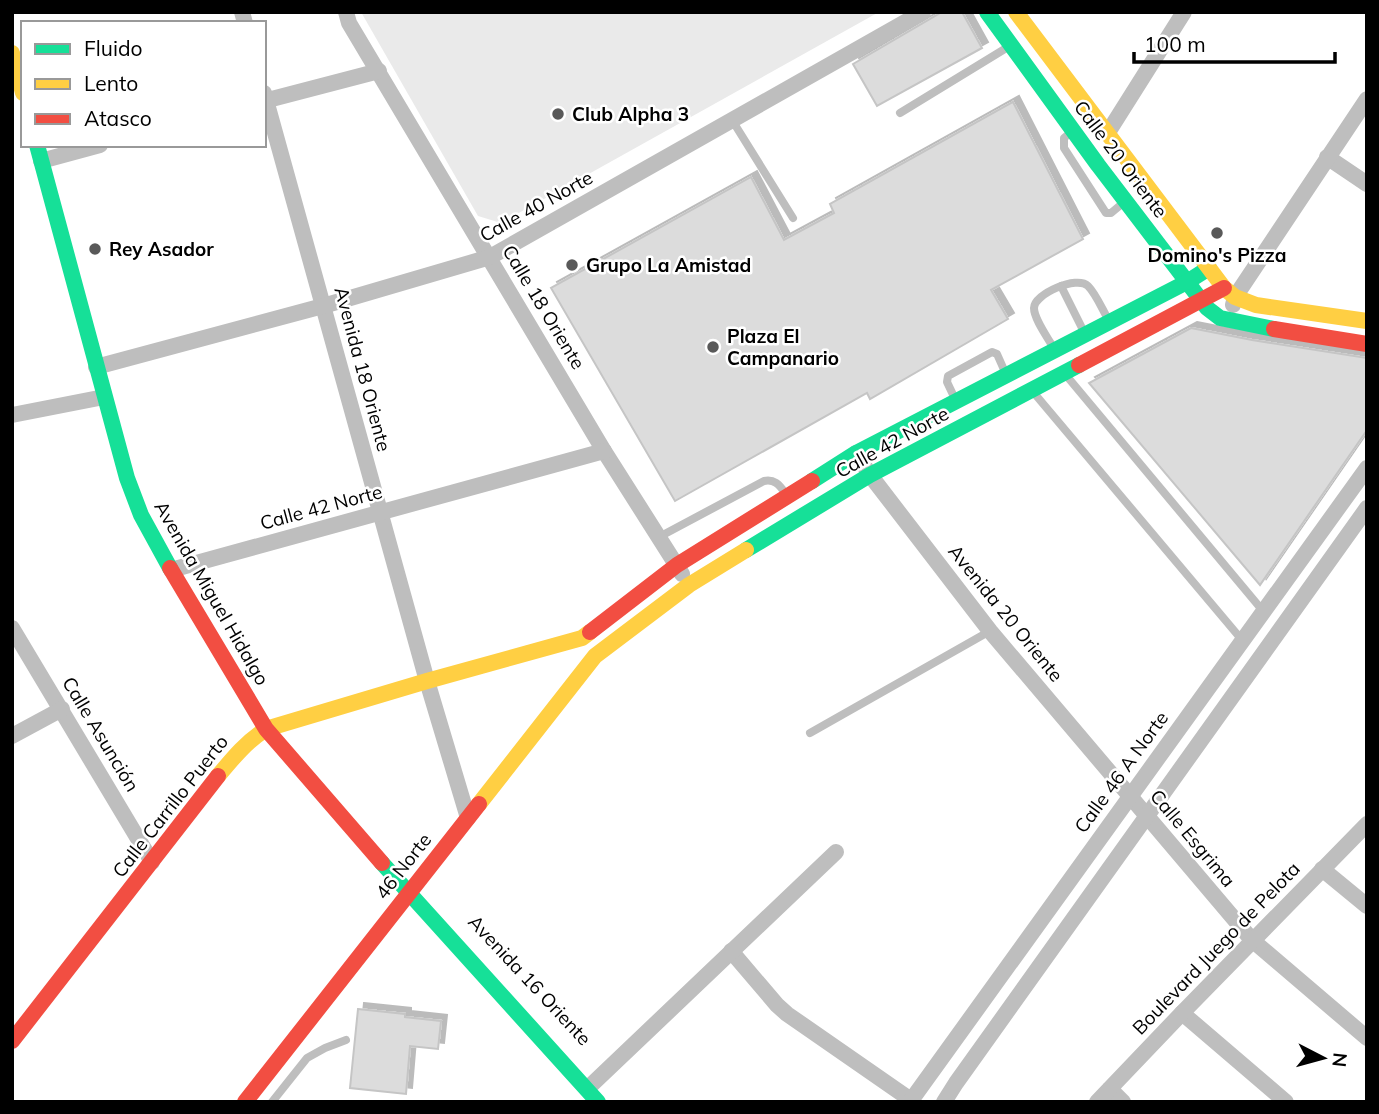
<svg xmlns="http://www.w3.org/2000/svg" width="1379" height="1114" font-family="Mulish,sans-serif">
<defs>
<filter id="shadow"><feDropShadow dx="6" dy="-6" stdDeviation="0" flood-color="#0004"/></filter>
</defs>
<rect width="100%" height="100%" fill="#fff"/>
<path fill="#eaeaea" d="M 361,12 L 879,12 L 501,223 L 478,216 Z"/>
<g fill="#dcdcdc" stroke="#c5c5c5" stroke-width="2" filter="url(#shadow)">
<path d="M 942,12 L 962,12 L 982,48 L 877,106 L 853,64 Z"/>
<path d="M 1013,102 L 1083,239 L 991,290 L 1008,319 L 870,399 L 867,393 L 675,501 L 551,288 L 751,177 L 784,240 L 834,213 L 830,204 Z"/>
<path d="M 1191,328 L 1252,340 L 1367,358 L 1367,430 L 1260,585 L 1089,383 Z"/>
<path d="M 358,1009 L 405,1014 L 405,1017 L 441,1021 L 438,1049 L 410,1046 L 406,1094 L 350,1088 Z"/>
</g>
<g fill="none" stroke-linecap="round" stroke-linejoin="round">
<g stroke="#bebebe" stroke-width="8">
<path d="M 900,113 L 1008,47"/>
<path d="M 732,120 L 793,218"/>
<path d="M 1070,133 L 1064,138 L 1064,148 L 1106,213 L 1111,213 L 1123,203"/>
<path d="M 1061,286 L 1085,334"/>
<path d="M 1053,347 C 1048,338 1034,319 1034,308 C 1034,294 1077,275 1088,286 C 1096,294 1102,309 1108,319"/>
<path d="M 1065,374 L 1263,611"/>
<path d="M 1034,393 L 1242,640"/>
<path d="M 956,401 L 947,382 L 948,376 L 992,352 L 997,354 L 1005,372"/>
<path d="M 659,537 L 764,481 C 774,479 779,484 785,493"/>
<path d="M 810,733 L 990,631"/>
<path d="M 272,1102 L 307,1058 L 325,1048 L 346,1040"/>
</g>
<g stroke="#bebebe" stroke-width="16">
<path d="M 242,12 L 245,23"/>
<path d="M 346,12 L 349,23 L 604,451 L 682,574"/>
<path d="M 264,93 L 427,681 L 468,818"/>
<path d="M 264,101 L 379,71"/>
<path d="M 1107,134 L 1184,12"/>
<path d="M 1327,157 L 1367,184"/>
<path d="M 41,161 L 100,145"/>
<path d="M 1233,305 L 1235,297 L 1367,99"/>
<path d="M 96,367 L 323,306 L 490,257 L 923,12"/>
<path d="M 12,415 L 104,397"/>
<path d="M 856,453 L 870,475 L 990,631 L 1252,940 L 1367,1038"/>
<path d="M 171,570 L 604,451"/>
<path d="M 12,628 L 152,862"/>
<path d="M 12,736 L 62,709"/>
<path d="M 1322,869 L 1367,906"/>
<path d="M 731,951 L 777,1005 L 787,1014 L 911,1100"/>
<path d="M 1182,1013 L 1286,1102"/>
<path d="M 587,1089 L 836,852"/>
<path d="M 1110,1089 L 1123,1102"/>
<path d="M 910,1102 L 1367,468"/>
<path d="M 944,1102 L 956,1083 L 1367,508"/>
<path d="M 1097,1102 L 1182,1013 L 1367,824"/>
</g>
<g stroke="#16e098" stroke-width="16">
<path d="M 987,12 L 1098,165 L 1207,308 L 1220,318 L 1274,329"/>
<path d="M 37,145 L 127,478 L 141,515 L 170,568"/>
<path d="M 812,481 L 856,453 L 1187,282 L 1209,268"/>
<path d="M 746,550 L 870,475 L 1079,365"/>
<path d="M 382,863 L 598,1102"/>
</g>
<g stroke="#ffcf43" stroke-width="16">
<path d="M 1016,12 L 1224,288 L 1235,297 L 1256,305 L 1367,321"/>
<path d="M 12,53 L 23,93"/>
<path d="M 218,776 C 233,758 246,742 266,729 L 427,681 L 582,638 L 590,632"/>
<path d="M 479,804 L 595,656 L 689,585 L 746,550"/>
</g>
<g stroke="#f24e42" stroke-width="16">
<path d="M 1274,329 L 1367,344"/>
<path d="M 1079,365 L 1224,288"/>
<path d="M 170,568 L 266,729 L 382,863"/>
<path d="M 590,632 L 677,565 L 812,481"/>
<path d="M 12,1041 L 218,776"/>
<path d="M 245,1102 L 479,804"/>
</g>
</g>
<g fill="#595959" stroke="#fff" stroke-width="2.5">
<circle cx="558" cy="114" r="7"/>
<circle cx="1217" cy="233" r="7"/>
<circle cx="95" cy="249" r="7"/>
<circle cx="572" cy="265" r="7"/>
<circle cx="713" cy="347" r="7"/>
</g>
<g text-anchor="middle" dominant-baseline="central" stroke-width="5" stroke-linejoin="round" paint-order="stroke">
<g font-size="19" font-weight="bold" fill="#000" stroke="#fff" text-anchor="start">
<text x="572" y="114">Club Alpha 3</text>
<text x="109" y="249">Rey Asador</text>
<text x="1217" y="255" text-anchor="middle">Domino's Pizza</text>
<text x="586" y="265">Grupo La Amistad</text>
<text x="727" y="336">Plaza El<tspan x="727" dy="22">Campanario</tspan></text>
</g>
<g font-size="19" fill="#000" stroke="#fff">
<text transform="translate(1121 159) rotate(53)">Calle 20 Oriente</text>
<text transform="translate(536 206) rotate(-29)">Calle 40 Norte</text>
<text transform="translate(544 307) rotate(59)">Calle 18 Oriente</text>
<text transform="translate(363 369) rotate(75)">Avenida 18 Oriente</text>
<text transform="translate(892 442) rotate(-29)">Calle 42 Norte</text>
<text transform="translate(321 507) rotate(-15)">Calle 42 Norte</text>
<text transform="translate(212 593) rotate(60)">Avenida Miguel Hidalgo</text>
<text transform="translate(1006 613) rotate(51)">Avenida 20 Oriente</text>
<text transform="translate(101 734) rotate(59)">Calle Asunción</text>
<text transform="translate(1121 772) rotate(-54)">Calle 46 A Norte</text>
<text transform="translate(170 806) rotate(-52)">Calle Carrillo Puerto</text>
<text transform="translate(1193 838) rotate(50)">Calle Esgrima</text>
<text transform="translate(403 866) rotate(-52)">46 Norte</text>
<text transform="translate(1216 948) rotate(-46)">Boulevard Juego de Pelota</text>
<text transform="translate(530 980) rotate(47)">Avenida 16 Oriente</text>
</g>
</g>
<rect width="1379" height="1114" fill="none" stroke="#000000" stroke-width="28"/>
<rect x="21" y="21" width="245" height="126" fill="#ffffff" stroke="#999999" stroke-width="2"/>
<rect x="35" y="44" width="35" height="10" fill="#16e098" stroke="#999999" stroke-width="2"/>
<text x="84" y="56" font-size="21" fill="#000000">Fluido</text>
<rect x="35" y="79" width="35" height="10" fill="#ffcf43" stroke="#999999" stroke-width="2"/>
<text x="84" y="91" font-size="21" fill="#000000">Lento</text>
<rect x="35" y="114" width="35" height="10" fill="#f24e42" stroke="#999999" stroke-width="2"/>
<text x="84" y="126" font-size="21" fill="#000000">Atasco</text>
<g transform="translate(1323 1058) rotate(96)" stroke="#ffffff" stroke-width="5" paint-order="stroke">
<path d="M0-5L12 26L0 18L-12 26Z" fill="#000000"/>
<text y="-10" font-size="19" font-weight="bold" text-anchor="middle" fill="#000000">N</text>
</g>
<path d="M1134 52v10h201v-10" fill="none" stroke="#000000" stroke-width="3.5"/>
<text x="1144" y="52" font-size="21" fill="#000000" stroke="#ffffff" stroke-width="5" paint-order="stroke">100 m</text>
</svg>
